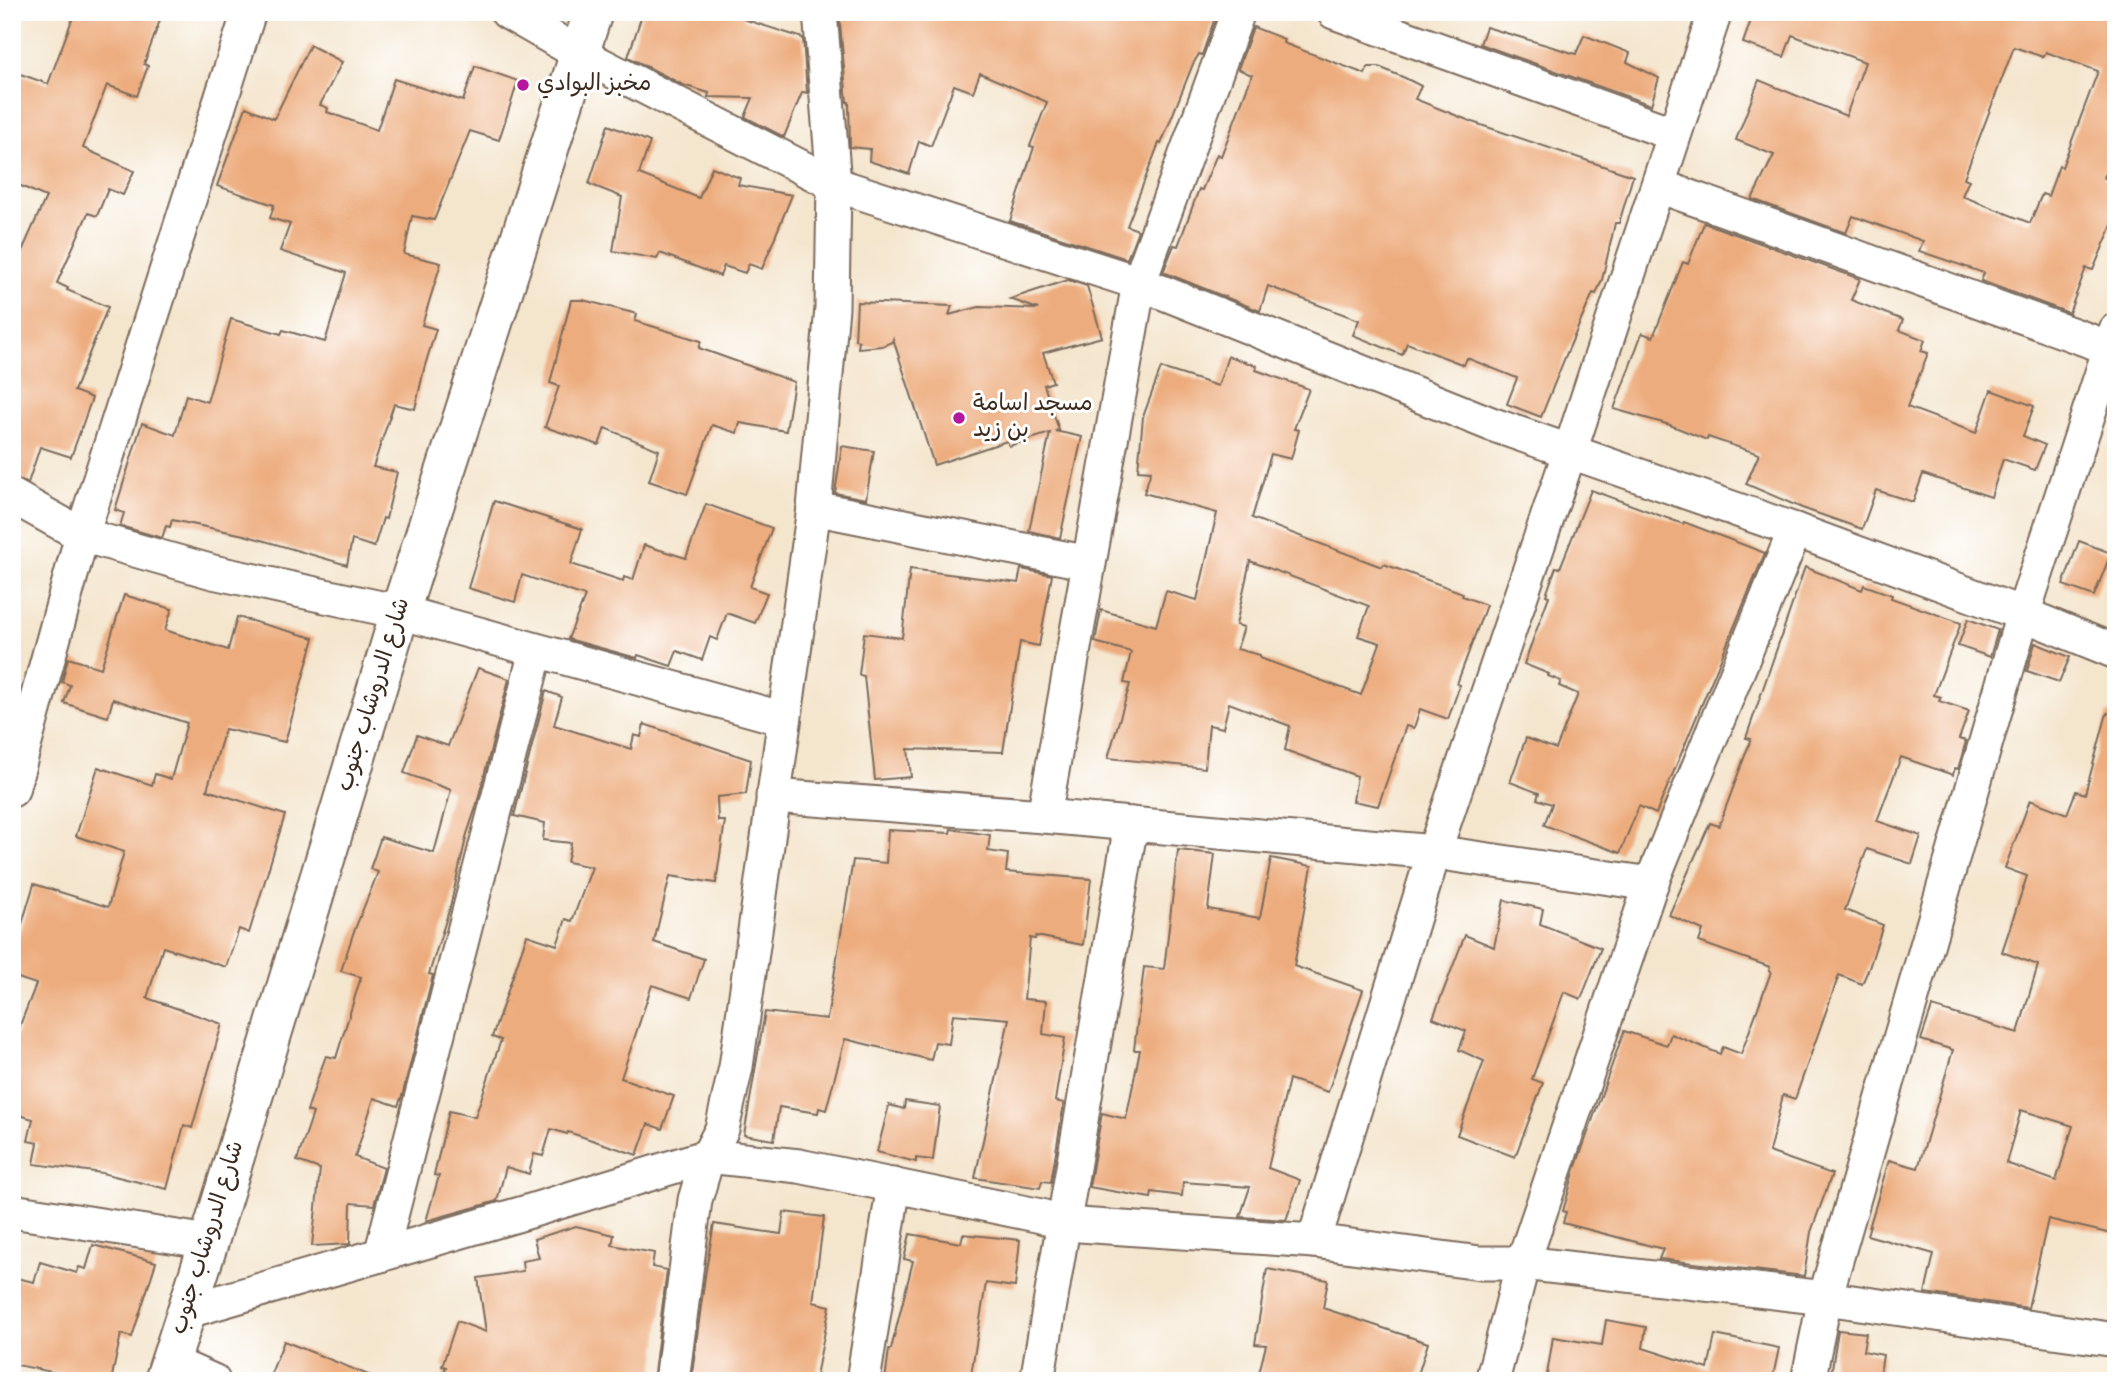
<svg xmlns="http://www.w3.org/2000/svg" width="2128" height="1393" font-family="Dekko,'Playpen Sans Arabic',sans-serif">
<rect width="100%" height="100%" fill="#fff"/>
<filter id="ink" filterUnits="userSpaceOnUse"><feTurbulence type="fractalNoise" baseFrequency=".0143" numOctaves="2"/><feDisplacementMap in="SourceGraphic" scale="14" xChannelSelector="R" yChannelSelector="G"/><feConvolveMatrix kernelMatrix="1 2 1 2 8 2 1 2 1" color-interpolation-filters="sRGB"/></filter>
<filter id="wash" filterUnits="userSpaceOnUse"><feTurbulence type="fractalNoise" baseFrequency=".00686" numOctaves="4" result="noise"/><feDisplacementMap in="SourceGraphic" scale="28" xChannelSelector="R" yChannelSelector="G"/><feGaussianBlur stdDeviation="1.57" result="paint"/><feColorMatrix in="noise" values="0 0 0 0 0 0 0 0 0 0 0 0 0 0 0 0 0 1.4 0 .05"/><feComposite in="paint" operator="in"/></filter>
<g filter="url(#wash)">
<rect width="100%" height="100%" fill="#f4e5cd"/>
<g id="blocks">
<g fill="#edac7d" fill-rule="evenodd">
<path d="M 75,12 L 163,12 L 144,64 L 148,66 L 137,96 L 107,85 L 83,148 L 134,171 L 123,195 L 108,189 L 97,216 L 88,213 L 57,283 L 68,288 L 67,290 L 108,307 L 74,391 L 92,398 L 71,457 L 40,447 L 28,483 L 12,477 L 12,341 L 21,320 L 12,316 L 12,255 L 19,258 L 46,197 L 12,182 L 12,71 L 48,84 Z"/>
<path d="M 643,12 L 744,12 L 743,19 L 803,38 L 807,93 L 803,92 L 801,95 L 784,137 L 745,117 L 753,98 L 708,97 L 709,93 L 683,85 L 628,57 Z"/>
<path d="M 839,12 L 1217,12 L 1202,55 L 1199,54 L 1193,64 L 1161,144 L 1159,143 L 1127,226 L 1138,230 L 1127,259 L 1010,221 L 1034,147 L 1030,146 L 1047,102 L 980,73 L 973,92 L 954,85 L 931,146 L 919,141 L 909,174 L 869,161 L 870,149 L 850,147 L 849,102 L 847,102 Z"/>
<path d="M 1740,12 L 2116,12 L 2116,146 L 2104,178 L 2116,182 L 2116,216 L 2093,270 L 2086,268 L 2069,313 L 1981,281 L 1984,273 L 1919,251 L 1923,241 L 1853,216 L 1846,233 L 1752,199 L 1774,155 L 1736,140 L 1759,80 L 1846,116 L 1865,62 L 1792,35 L 1784,57 L 1743,43 L 1751,20 L 1740,16 ZM 2014,47 L 2043,57 L 2046,52 L 2098,71 L 2062,167 L 2059,166 L 2048,196 L 2042,194 L 2030,223 L 1962,196 L 1969,180 L 1964,178 Z"/>
<path d="M 1253,27 L 1284,39 L 1283,43 L 1365,74 L 1368,67 L 1379,67 L 1405,78 L 1421,86 L 1415,99 L 1475,123 L 1633,176 L 1619,223 L 1615,223 L 1602,280 L 1596,294 L 1593,293 L 1566,355 L 1541,417 L 1507,404 L 1517,378 L 1467,358 L 1464,365 L 1407,343 L 1402,355 L 1353,335 L 1359,320 L 1268,286 L 1260,311 L 1163,272 L 1174,245 L 1178,246 L 1199,189 L 1202,190 L 1217,154 L 1221,156 L 1252,75 L 1238,69 Z"/>
<path d="M 1486,27 L 1576,54 L 1584,35 L 1630,53 L 1627,62 L 1659,78 L 1651,105 L 1480,44 Z"/>
<path d="M 310,45 L 342,62 L 320,105 L 328,108 L 327,112 L 377,130 L 394,79 L 463,101 L 475,66 L 518,81 L 499,140 L 470,131 L 434,220 L 412,216 L 404,254 L 441,263 L 422,325 L 436,329 L 424,369 L 415,409 L 394,404 L 373,467 L 397,472 L 386,519 L 383,518 L 374,547 L 352,540 L 347,565 L 244,535 L 172,520 L 170,527 L 166,526 L 162,538 L 120,526 L 124,513 L 115,510 L 142,423 L 175,435 L 186,395 L 207,402 L 231,319 L 281,334 L 283,330 L 325,342 L 346,273 L 280,251 L 290,224 L 270,218 L 274,205 L 217,186 L 246,107 L 274,119 Z"/>
<path d="M 608,125 L 650,142 L 639,174 L 699,198 L 712,167 L 740,178 L 738,185 L 792,195 L 762,269 L 749,264 L 745,273 L 724,266 L 720,276 L 660,253 L 657,259 L 613,251 L 622,197 L 589,184 Z"/>
<path d="M 1704,223 L 1860,279 L 1851,300 L 1903,320 L 1899,330 L 1925,340 L 1921,351 L 1928,353 L 1907,407 L 1976,433 L 1991,390 L 2034,406 L 2023,436 L 2045,445 L 2035,470 L 2003,459 L 1991,497 L 1923,474 L 1913,502 L 1876,490 L 1862,529 L 1802,508 L 1746,484 L 1759,454 L 1708,437 L 1707,440 L 1670,425 L 1614,409 L 1642,333 L 1653,337 L 1683,262 L 1688,264 Z"/>
<path d="M 1068,280 L 1087,286 L 1102,337 L 1043,353 L 1053,382 L 1044,385 L 1059,430 L 1055,431 L 1082,437 L 1060,538 L 1029,531 L 1050,433 L 1009,446 L 1007,441 L 934,465 L 893,339 L 892,342 L 882,346 L 858,348 L 859,341 L 855,340 L 857,302 L 952,306 L 949,315 L 979,307 L 1038,309 L 1010,299 Z"/>
<path d="M 571,300 L 583,300 L 637,314 L 635,321 L 701,341 L 699,348 L 794,382 L 786,431 L 740,423 L 737,433 L 712,425 L 687,494 L 649,481 L 659,450 L 605,428 L 599,445 L 545,427 L 559,386 L 550,383 Z"/>
<path d="M 1228,356 L 1257,366 L 1256,370 L 1309,389 L 1294,429 L 1299,430 L 1291,459 L 1271,454 L 1252,518 L 1382,567 L 1384,564 L 1463,593 L 1462,596 L 1486,605 L 1457,684 L 1460,685 L 1448,719 L 1420,709 L 1414,728 L 1406,726 L 1378,806 L 1353,801 L 1357,776 L 1285,750 L 1290,726 L 1229,703 L 1223,728 L 1209,725 L 1205,768 L 1108,758 L 1130,684 L 1124,683 L 1131,652 L 1095,642 L 1101,610 L 1156,626 L 1166,591 L 1197,600 L 1217,513 L 1144,493 L 1151,471 L 1138,470 L 1143,417 L 1161,368 L 1218,386 ZM 1250,561 L 1369,606 L 1358,636 L 1380,643 L 1361,695 L 1260,658 L 1260,655 L 1237,649 L 1244,627 L 1236,625 Z"/>
<path d="M 842,446 L 874,451 L 866,499 L 835,493 Z"/>
<path d="M 1591,490 L 1683,524 L 1684,522 L 1765,553 L 1656,814 L 1639,806 L 1620,853 L 1544,825 L 1552,804 L 1537,799 L 1539,793 L 1510,782 L 1526,738 L 1556,749 L 1578,694 L 1559,686 L 1561,681 L 1548,676 L 1549,674 L 1524,664 L 1549,596 L 1546,595 L 1556,567 L 1560,568 Z"/>
<path d="M 494,501 L 582,529 L 571,564 L 623,581 L 624,577 L 633,580 L 644,545 L 686,558 L 706,504 L 772,528 L 750,587 L 767,593 L 755,623 L 727,613 L 717,640 L 710,637 L 702,660 L 677,651 L 671,666 L 638,655 L 637,658 L 568,639 L 585,596 L 522,575 L 515,602 L 468,588 Z"/>
<path d="M 2079,541 L 2111,553 L 2094,596 L 2063,585 Z"/>
<path d="M 1805,567 L 1862,590 L 1864,585 L 1892,595 L 1891,598 L 1961,623 L 1934,695 L 1941,697 L 1939,701 L 1969,711 L 1959,739 L 1966,741 L 1958,769 L 1955,768 L 1953,775 L 1901,757 L 1877,821 L 1921,836 L 1912,864 L 1867,849 L 1845,910 L 1883,925 L 1869,968 L 1862,984 L 1839,975 L 1795,1099 L 1783,1095 L 1769,1152 L 1832,1174 L 1811,1232 L 1804,1276 L 1659,1259 L 1663,1249 L 1563,1223 L 1566,1212 L 1563,1211 L 1575,1169 L 1624,1031 L 1667,1045 L 1671,1034 L 1720,1054 L 1723,1047 L 1741,1054 L 1771,972 L 1769,971 L 1770,967 L 1699,942 L 1703,930 L 1669,915 L 1710,823 L 1719,826 L 1751,739 L 1746,738 Z"/>
<path d="M 910,569 L 1018,583 L 1021,569 L 1052,575 L 1039,646 L 1020,642 L 1003,752 L 908,749 L 911,777 L 875,780 L 864,676 L 859,675 L 864,633 L 902,638 Z"/>
<path d="M 124,595 L 172,609 L 165,630 L 228,650 L 237,617 L 314,638 L 285,742 L 225,729 L 207,790 L 285,815 L 249,933 L 239,929 L 226,967 L 163,947 L 147,998 L 222,1024 L 192,1128 L 184,1125 L 167,1189 L 102,1173 L 34,1164 L 38,1143 L 28,1141 L 33,1119 L 12,1113 L 12,1046 L 36,984 L 12,976 L 12,957 L 34,884 L 108,907 L 124,852 L 76,836 L 98,767 L 152,785 L 155,774 L 171,779 L 187,723 L 113,699 L 108,717 L 64,703 L 70,685 L 62,682 L 68,658 L 101,668 Z"/>
<path d="M 1968,619 L 1998,630 L 1990,657 L 1958,646 Z"/>
<path d="M 2035,643 L 2070,657 L 2059,682 L 2027,671 Z"/>
<path d="M 478,668 L 509,679 L 476,807 L 467,834 L 450,907 L 429,974 L 433,975 L 403,1093 L 398,1106 L 374,1098 L 355,1157 L 384,1168 L 374,1205 L 351,1203 L 350,1244 L 312,1246 L 320,1169 L 297,1161 L 313,1113 L 307,1111 L 317,1080 L 326,1056 L 336,1058 L 361,977 L 341,971 L 353,934 L 378,872 L 370,869 L 381,837 L 434,853 L 451,790 L 404,773 L 417,735 L 448,746 Z"/>
<path d="M 546,691 L 562,697 L 554,725 L 631,749 L 634,735 L 641,737 L 644,724 L 751,760 L 746,794 L 717,797 L 718,821 L 725,821 L 716,883 L 670,876 L 654,942 L 704,959 L 691,998 L 652,985 L 621,1078 L 674,1096 L 662,1129 L 648,1124 L 637,1155 L 568,1132 L 567,1134 L 551,1129 L 543,1156 L 534,1154 L 529,1174 L 506,1167 L 497,1201 L 426,1221 L 439,1176 L 434,1175 L 449,1111 L 475,1117 L 501,1040 L 492,1037 L 527,935 L 557,945 L 566,919 L 572,921 L 592,867 L 567,862 L 571,843 L 543,840 L 545,823 L 514,816 Z"/>
<path d="M 2107,713 L 2116,714 L 2116,1235 L 2048,1219 L 2028,1308 L 1925,1293 L 1934,1254 L 1867,1235 L 1889,1160 L 1918,1168 L 1953,1050 L 1921,1040 L 1932,1007 L 2018,1033 L 2038,965 L 2002,952 L 2027,876 L 2005,868 L 2030,800 L 2067,814 L 2076,791 L 2085,794 ZM 2021,1110 L 2073,1126 L 2056,1181 L 2006,1163 Z"/>
<path d="M 951,829 L 990,835 L 988,851 L 1008,854 L 1006,872 L 1091,879 L 1083,945 L 1036,936 L 1035,939 L 1030,938 L 1024,999 L 1046,1001 L 1043,1034 L 1065,1038 L 1055,1101 L 1064,1103 L 1051,1182 L 1042,1181 L 1040,1188 L 975,1178 L 1009,1019 L 953,1014 L 949,1044 L 935,1042 L 931,1060 L 845,1039 L 826,1110 L 819,1108 L 818,1113 L 779,1107 L 774,1140 L 744,1135 L 765,1012 L 827,1019 L 853,860 L 886,863 L 888,830 L 950,833 Z"/>
<path d="M 1178,850 L 1215,854 L 1208,909 L 1260,918 L 1271,858 L 1312,866 L 1294,966 L 1363,990 L 1328,1092 L 1289,1079 L 1268,1168 L 1300,1180 L 1286,1220 L 1240,1217 L 1250,1187 L 1183,1182 L 1182,1196 L 1152,1192 L 1151,1198 L 1089,1187 L 1102,1113 L 1126,1119 L 1140,1050 L 1134,1050 L 1144,967 L 1164,969 Z"/>
<path d="M 1504,900 L 1543,909 L 1540,924 L 1601,948 L 1581,999 L 1564,992 L 1532,1079 L 1543,1083 L 1515,1157 L 1457,1135 L 1484,1061 L 1459,1050 L 1466,1031 L 1433,1018 L 1465,935 L 1494,947 Z"/>
<path d="M 905,1101 L 940,1106 L 933,1160 L 916,1158 L 916,1162 L 877,1152 L 889,1105 L 904,1109 Z"/>
<path d="M 784,1212 L 824,1217 L 813,1302 L 830,1306 L 815,1381 L 691,1381 L 705,1276 L 714,1224 L 781,1234 Z"/>
<path d="M 576,1226 L 614,1235 L 612,1245 L 654,1253 L 652,1267 L 667,1270 L 653,1381 L 440,1381 L 446,1367 L 442,1366 L 457,1321 L 486,1332 L 478,1278 L 523,1271 L 522,1261 L 539,1258 L 534,1239 Z"/>
<path d="M 910,1234 L 961,1243 L 963,1234 L 1020,1240 L 1015,1287 L 986,1283 L 970,1381 L 885,1381 L 889,1349 L 891,1349 L 913,1261 L 904,1259 Z"/>
<path d="M 93,1245 L 156,1262 L 132,1337 L 121,1334 L 111,1381 L 97,1381 L 12,1364 L 12,1277 L 34,1282 L 40,1262 L 77,1273 L 79,1267 L 86,1269 Z"/>
<path d="M 1267,1269 L 1328,1280 L 1323,1308 L 1428,1343 L 1416,1381 L 1257,1381 L 1266,1345 L 1255,1344 Z"/>
<path d="M 1606,1320 L 1646,1327 L 1643,1348 L 1708,1369 L 1715,1335 L 1779,1348 L 1772,1381 L 1744,1381 L 1726,1377 L 1725,1381 L 1546,1381 L 1553,1337 L 1602,1345 Z"/>
<path d="M 1838,1330 L 1866,1333 L 1863,1351 L 1883,1355 L 1879,1381 L 1830,1381 Z"/>
<path d="M 284,1341 L 381,1380 L 380,1381 L 268,1381 Z"/>
</g>
</g>
</g>
<g filter="url(#ink)">
<use href="#blocks" fill-opacity="0" stroke="#7c6b5b" stroke-width="2"/>
<g fill="none" stroke-linecap="round" stroke-linejoin="round">
<defs>
<g id="minor">
<path d="M 507,12 L 580,54 L 834,184 L 1139,283 L 1491,424 L 1795,530 L 2023,614 L 2116,652"/>
<path d="M 1334,12 L 1674,134"/>
<path d="M 1659,186 L 2110,348"/>
<path d="M 12,496 L 82,535 L 213,572 L 400,612 L 784,719"/>
<path d="M 814,508 L 1089,563"/>
<path d="M 12,790 L 82,535 L 249,12"/>
<path d="M 773,796 L 1044,816 L 1434,852 L 1651,884"/>
<path d="M 1044,816 L 1139,283 L 1238,12"/>
<path d="M 12,1211 L 209,1242"/>
<path d="M 1314,1241 L 1434,852 L 1570,451 L 1715,12"/>
<path d="M 381,1255 L 536,651"/>
<path d="M 185,1312 L 527,1212 L 708,1156 L 799,1166 L 1041,1216 L 1065,1224 L 1314,1241 L 1480,1263 L 1523,1263 L 1825,1298 L 2116,1340"/>
<path d="M 170,1362 L 213,1381"/>
<path d="M 672,1381 L 695,1200 L 708,1156 L 722,1129 L 736,1067 L 814,508 L 832,308 L 834,184 L 820,12"/>
<path d="M 863,1381 L 894,1185"/>
<path d="M 1037,1381 L 1131,824"/>
<path d="M 1492,1381 L 1523,1263 L 1651,884 L 1795,530"/>
<path d="M 1808,1381 L 1825,1298 L 2023,614 L 2116,330"/>
</g>
<path id="tertiary" d="M 164,1381 L 209,1242 L 400,612 L 593,12"/>
</defs>
<use href="#minor" stroke="#7c6b5b" stroke-width="37"/>
<use href="#tertiary" stroke="#7c6b5b" stroke-width="42"/>
<use href="#minor" stroke="#fff" stroke-width="33"/>
<use href="#tertiary" stroke="#fff" stroke-width="38"/>
</g>
</g>
<g fill="#b5179e" stroke="#fff" stroke-width="2.5">
<circle cx="523" cy="85" r="7"/>
<circle cx="959" cy="418" r="7"/>
</g>
<g text-anchor="middle" dominant-baseline="central" stroke-width="6" stroke-linejoin="round" paint-order="stroke">
<g font-size="23" fill="#3b2a1e" stroke="#fff" text-anchor="start">
<text x="537" y="85">مخبز البوادي</text>
<text x="973" y="405">مسجد اسامة<tspan x="973" dy="26">بن زيد</tspan></text>
</g>
<g font-size="23" fill="#3b2a1e" stroke="#fff">
<text transform="translate(375 695) rotate(-73)">شارع الدروشاب جنوب</text>
<text transform="translate(209 1238) rotate(-73)">شارع الدروشاب جنوب</text>
</g>
</g>
<rect width="2128" height="1393" fill="none" stroke="#fff" stroke-width="42"/>
</svg>
